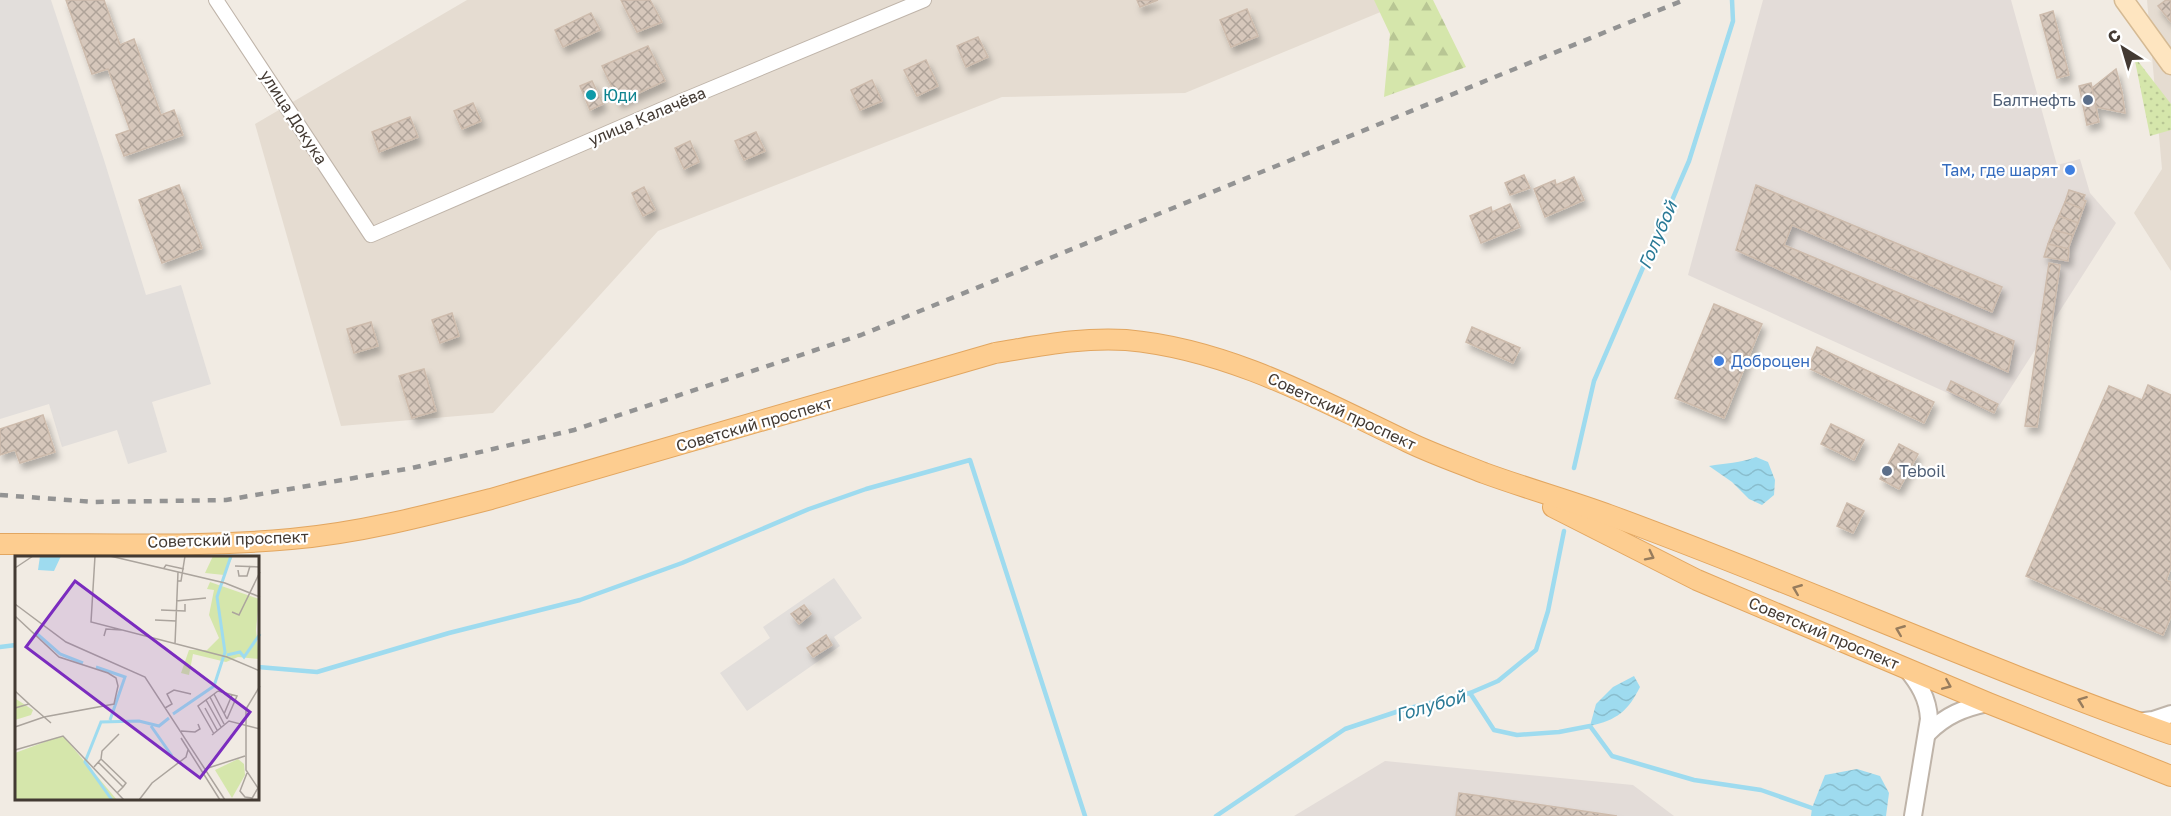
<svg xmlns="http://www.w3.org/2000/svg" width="2171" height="816" font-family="'Golos Text',sans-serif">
<defs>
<pattern id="grass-dots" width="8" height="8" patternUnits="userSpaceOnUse" patternTransform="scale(1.5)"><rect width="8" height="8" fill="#d5e6ab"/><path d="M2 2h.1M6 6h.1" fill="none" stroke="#b8c694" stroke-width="1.8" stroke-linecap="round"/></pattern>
<pattern id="forest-firs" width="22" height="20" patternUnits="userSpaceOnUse" patternTransform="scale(1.5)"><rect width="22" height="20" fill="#d5e6ab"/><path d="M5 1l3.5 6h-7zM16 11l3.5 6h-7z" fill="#b8c694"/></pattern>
<pattern id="water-waves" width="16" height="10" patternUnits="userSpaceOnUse" patternTransform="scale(1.5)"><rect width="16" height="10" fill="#9edbef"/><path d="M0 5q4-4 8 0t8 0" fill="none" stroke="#89bdcd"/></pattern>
<pattern id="building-cross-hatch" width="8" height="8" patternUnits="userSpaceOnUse" patternTransform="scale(1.5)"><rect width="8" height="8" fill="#d6c7bb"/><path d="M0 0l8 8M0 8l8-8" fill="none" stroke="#afa399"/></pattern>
<filter id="shadow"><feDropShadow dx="3.5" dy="6" stdDeviation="3" flood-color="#0004"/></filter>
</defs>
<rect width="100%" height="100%" fill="#f1ebe3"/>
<g fill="#e5dcd1">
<path d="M 467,0 L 1379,0 L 1383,11 L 1185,93 L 1002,97 L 658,231 L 493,413 L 341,426 L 255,124 Z"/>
<path d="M 2147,0 L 2171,0 L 2171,271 L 2134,213 L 2162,169 Z"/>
</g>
<g fill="#e3dcd8">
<path d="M 1763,0 L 2011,0 L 2057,165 L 2080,159 L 2090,193 L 2116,223 L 1994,414 L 1688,275 Z"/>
<path d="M 1385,761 L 1633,785 L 1674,816 L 1294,816 Z"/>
</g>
<path fill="url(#grass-dots)" d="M 2134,56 L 2171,104 L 2171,130 L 2150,136 Z"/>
<path fill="url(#forest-firs)" d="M 1374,0 L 1433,0 L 1466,67 L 1384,97 L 1390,34 Z"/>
<g fill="#e2dedb">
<path d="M 0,0 L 51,0 L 104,160 L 146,295 L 181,285 L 211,384 L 152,402 L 167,452 L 128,464 L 117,430 L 62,447 L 49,404 L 0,419 Z"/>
<path d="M 834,578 L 862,618 L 834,637 L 840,646 L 747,711 L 720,673 L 770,638 L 763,627 Z"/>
</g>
<g fill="url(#water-waves)">
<path d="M 1756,457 L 1768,462 L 1775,480 L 1774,495 L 1762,505 L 1749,499 L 1732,482 L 1709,466 C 1725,463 1741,463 1756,457 Z"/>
<path d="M 1634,676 L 1640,687 C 1628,711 1617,720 1590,726 L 1596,704 L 1613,687 Z"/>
<path d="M 1857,769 L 1880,776 L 1889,793 L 1886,816 L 1811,816 L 1812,808 L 1825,775 Z"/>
</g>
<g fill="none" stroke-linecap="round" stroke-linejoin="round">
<g stroke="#9edbef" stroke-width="4.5">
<path d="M 1574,468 L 1594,381 L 1689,161 L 1733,21 L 1732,0"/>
<path d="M 0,647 L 16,645"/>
<path d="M 258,667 L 317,672 L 449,633 L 580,600 L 682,563 L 809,509 L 866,489 L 970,460 L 1085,816"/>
<path d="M 1470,693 L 1494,730 L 1517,735 L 1559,732 L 1590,726 L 1612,756 L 1694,780 L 1761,790 L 1812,808"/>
<path d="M 1216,816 L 1345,729 L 1402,710 L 1470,693 L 1498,681 L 1536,650 L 1548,611 L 1564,531"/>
</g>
</g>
<g fill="url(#building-cross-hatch)" stroke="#cdbbac" stroke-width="1.5" filter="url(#shadow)">
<path d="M 66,0 L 104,0 L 120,45 L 134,39 L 161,115 L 174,110 L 183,135 L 124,156 L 116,135 L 130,130 L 108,69 L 92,74 Z"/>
<path d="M 621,0 L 650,0 L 662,22 L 637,32 Z"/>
<path d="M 1137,0 L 1158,0 L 1140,7 Z"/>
<path d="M 2166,0 L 2171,0 L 2171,22 L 2158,6 Z"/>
<path d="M 1247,9 L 1258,36 L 1231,47 L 1220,20 Z"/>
<path d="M 2053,11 L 2069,75 L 2057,78 L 2040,15 Z"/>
<path d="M 591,13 L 600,30 L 563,47 L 555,30 Z"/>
<path d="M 978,37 L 988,57 L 966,67 L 957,46 Z"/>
<path d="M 648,46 L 665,81 L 619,102 L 602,66 Z"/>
<path d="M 926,60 L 938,86 L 917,96 L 904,70 Z"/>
<path d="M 2116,69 L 2122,92 L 2125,113 L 2096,107 L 2092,88 Z"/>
<path d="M 872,80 L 882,101 L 860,110 L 851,90 Z"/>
<path d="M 592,81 L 603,104 L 590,110 L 580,86 Z"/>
<path d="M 2091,83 L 2099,122 L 2087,125 L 2079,86 Z"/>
<path d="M 473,103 L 481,121 L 462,129 L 454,111 Z"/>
<path d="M 410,117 L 418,137 L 379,152 L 372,132 Z"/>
<path d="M 756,132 L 765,151 L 744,160 L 735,141 Z"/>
<path d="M 690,141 L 699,162 L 684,169 L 675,148 Z"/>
<path d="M 1524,175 L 1530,188 L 1510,195 L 1505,183 Z"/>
<path d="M 1574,177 L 1584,200 L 1545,217 L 1534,189 L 1555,180 L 1556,185 Z"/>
<path d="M 179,185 L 202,248 L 162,263 L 139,200 Z"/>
<path d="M 1756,185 L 2002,287 L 1992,312 L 1792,225 L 1784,245 L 2014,341 L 2008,372 L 1736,250 Z"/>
<path d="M 644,187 L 655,210 L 643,216 L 632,193 Z"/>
<path d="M 2069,190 L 2085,195 L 2083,200 L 2086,201 L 2083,209 L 2065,202 Z"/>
<path d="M 2065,202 L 2083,209 L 2078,223 L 2059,216 Z"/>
<path d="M 1510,204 L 1520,227 L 1481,243 L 1470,216 L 1491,207 L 1492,212 Z"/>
<path d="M 2059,216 L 2078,223 L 2073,235 L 2053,230 Z"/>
<path d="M 2053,230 L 2073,235 L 2068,249 L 2048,244 Z"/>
<path d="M 2048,244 L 2069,249 L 2068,261 L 2044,257 Z"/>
<path d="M 2049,263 L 2060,265 L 2037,427 L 2025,426 Z"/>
<path d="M 1714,304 L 1762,324 L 1724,418 L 1675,398 Z"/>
<path d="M 452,313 L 459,336 L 440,343 L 432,320 Z"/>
<path d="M 371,322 L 378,346 L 354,353 L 347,329 Z"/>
<path d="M 1472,327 L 1520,348 L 1513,363 L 1466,342 Z"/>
<path d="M 1817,347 L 1934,402 L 1924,423 L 1808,368 Z"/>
<path d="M 424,369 L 436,411 L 412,418 L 399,376 Z"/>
<path d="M 1951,381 L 1998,404 L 1994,413 L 1947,390 Z"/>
<path d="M 2148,385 L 2171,395 L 2171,567 L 2166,580 L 2171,582 L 2171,616 L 2163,635 L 2026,576 L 2109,386 L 2142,400 Z"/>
<path d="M 43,415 L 55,452 L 20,463 L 15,450 L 0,455 L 0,429 Z"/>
<path d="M 1831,424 L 1864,440 L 1854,460 L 1821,444 Z"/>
<path d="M 1899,444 L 1918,454 L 1899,489 L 1880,479 Z"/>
<path d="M 1847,503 L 1864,511 L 1853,533 L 1837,526 Z"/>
<path d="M 804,605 L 811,614 L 799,624 L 791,614 Z"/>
<path d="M 826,635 L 832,645 L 813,657 L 807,648 Z"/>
<path d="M 1459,793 L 1481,796 L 1617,816 L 1456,816 Z"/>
</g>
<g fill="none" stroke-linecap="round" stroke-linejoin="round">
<defs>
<path id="minor" d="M 216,0 L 371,235 L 679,102 L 924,0"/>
<g id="tertiary">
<path d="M 1906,668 C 1919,684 1928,698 1929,719 L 1913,816"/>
<path d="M 2137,722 L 2153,720 L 2171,714"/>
<path d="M 1928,733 C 1946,715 1964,708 1988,703"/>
</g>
<path id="secondary" d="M 2124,0 L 2171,65"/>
<g id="primary">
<path d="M 1553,507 L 1697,580 L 1988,703 L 2171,776"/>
<path d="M 0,544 C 97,543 195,548 291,539 C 359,533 425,516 491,499 L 995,353 C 1039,346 1081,337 1126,340 C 1228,349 1318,399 1408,442 C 1433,454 1459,463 1484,473 C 1525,488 1568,500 1609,515 C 1798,584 1981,667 2171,734"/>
</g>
</defs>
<use href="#minor" stroke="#bfb4a9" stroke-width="16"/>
<use href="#tertiary" stroke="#bfb4a9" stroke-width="20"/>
<use href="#secondary" stroke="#d5ba94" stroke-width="21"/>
<use href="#primary" stroke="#e2a660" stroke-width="22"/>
<use href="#minor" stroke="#fff" stroke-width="14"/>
<use href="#tertiary" stroke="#fff" stroke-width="16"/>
<use href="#secondary" stroke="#fee5c0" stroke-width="18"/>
<use href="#primary" stroke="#fdcd90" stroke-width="20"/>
<path stroke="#939393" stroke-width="4.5" stroke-dasharray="8 8" stroke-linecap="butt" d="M 0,495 L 95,502 L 226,500 L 412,468 L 574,430 L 861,335 L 1684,0"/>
</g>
<defs><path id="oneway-chevron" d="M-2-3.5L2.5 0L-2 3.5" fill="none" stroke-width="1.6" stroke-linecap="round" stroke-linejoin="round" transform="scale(1.5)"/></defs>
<g stroke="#977c5d">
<use href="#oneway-chevron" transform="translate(1650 556) rotate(27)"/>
<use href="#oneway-chevron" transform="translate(1797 589) rotate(-158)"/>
<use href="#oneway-chevron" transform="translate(1900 630) rotate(-158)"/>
<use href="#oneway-chevron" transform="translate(1947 685) rotate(23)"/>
<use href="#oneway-chevron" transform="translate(2082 701) rotate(-159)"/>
</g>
<circle fill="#0f9aa8" stroke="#fff" stroke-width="2" cx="591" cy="95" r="6"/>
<g fill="#5c6f8a" stroke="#fff" stroke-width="2">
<circle cx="2088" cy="100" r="6"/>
<circle cx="1887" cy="471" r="6"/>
</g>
<g fill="#3f7fe0" stroke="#fff" stroke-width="2">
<circle cx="2070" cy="170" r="6"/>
<circle cx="1719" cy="361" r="6"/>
</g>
<g text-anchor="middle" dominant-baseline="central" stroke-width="4.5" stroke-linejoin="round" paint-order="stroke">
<g font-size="16" fill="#0d838f" stroke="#fff" text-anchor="start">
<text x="603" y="95">Юди</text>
</g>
<g font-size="16" fill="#4e5e75" stroke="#fff" text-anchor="end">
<text x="2076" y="100">Балтнефть</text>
<text x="1899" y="471" text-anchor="start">Teboil</text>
</g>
<g font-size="16" fill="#433a33" stroke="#fff">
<text transform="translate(647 116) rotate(-23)">улица Калачёва</text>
<text transform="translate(294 117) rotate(57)">улица Докука</text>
<text transform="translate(1342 411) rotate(25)">Советский проспект</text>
<text transform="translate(754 424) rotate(-16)">Советский проспект</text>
<text transform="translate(228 539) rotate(-2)">Советский проспект</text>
<text transform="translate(1824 633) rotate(23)">Советский проспект</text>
</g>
<g font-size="16" fill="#366cbe" stroke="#fff" text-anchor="end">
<text x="2058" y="170">Там, где шарят</text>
<text x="1731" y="361" text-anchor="start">Доброцен</text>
</g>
<g font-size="18" font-style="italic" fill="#2a7a96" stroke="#fff">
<text transform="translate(1657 235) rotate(-67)">Голубой</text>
<text transform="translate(1430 705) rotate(-16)">Голубой</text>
</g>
</g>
<g transform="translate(15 556)">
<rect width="244" height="244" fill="#f1ebe3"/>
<path d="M 223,203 L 229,208 L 230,219 L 217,242 L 200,214 Z" fill="#d5e6ab"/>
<path d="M 198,0 L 218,0 L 209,19 L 190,17 ZM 195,26 L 244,43 L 241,74 L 244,103 L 223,101 L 211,106 L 178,98 L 174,119 L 166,117 L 174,94 L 192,94 L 204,82 L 194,59 L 199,34 L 192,33 ZM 1,143 L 18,154 L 16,159 L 0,164 Z" fill="#d5e6ab"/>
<path d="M 43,181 L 49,181 L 102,244 L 0,244 L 0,197 Z" fill="#d5e6ab"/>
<path d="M 25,0 L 46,0 L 39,15 L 23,14 Z" fill="#9edbef"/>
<path fill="none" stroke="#9edbef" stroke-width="3" d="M 20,76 L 45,98 L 68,107M 212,99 L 225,96 L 229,101 L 245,78M 81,111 L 110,121 L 95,164M 158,158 L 199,130 L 210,96 L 202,41 L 216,0M 136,170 L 157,200M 97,244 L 70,206 L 86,166 L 124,165 L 144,170 L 154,162"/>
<path fill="none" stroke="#aba49d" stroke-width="1.5" d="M 80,0 L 76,66 L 212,101 L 245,115M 95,0 L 210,27 L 245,41M 220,10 L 245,11M 0,12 L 18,0M 149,12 L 151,9 L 169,13M 223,14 L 224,20 L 232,20 L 235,10M 163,25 L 166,25 L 170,0M 161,45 L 191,42M 0,48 L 51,86 L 130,121 L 210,244M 146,54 L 170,55 L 170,48M 217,56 L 224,59 L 245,16M 0,60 L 44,101 L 93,117 L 101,122 L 103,130 L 99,148 L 29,161 L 0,171M 140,64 L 161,65M 89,80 L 91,73 L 107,74M 160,88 L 163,16M 0,135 L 14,148 L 0,152M 203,135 L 222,140 L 212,163M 199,138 L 212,163M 195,141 L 209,168M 191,144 L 206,171M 14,148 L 36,167M 150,152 L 157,148 L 152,138 L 159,134 L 176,138M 190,152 L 202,174M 209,158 L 217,139M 166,175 L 180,176 L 185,173 L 183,168M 199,178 L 183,150 L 203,135M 197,179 L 214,165 L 245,173M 166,182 L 205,244M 0,194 L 48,180 L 109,244M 86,203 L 87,195 L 104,178M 83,206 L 108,231 L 102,237M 79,211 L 86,203 L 111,227 L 108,231M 190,213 L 230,200M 232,217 L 225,235 L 230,241 L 237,242M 124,244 L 137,227 L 171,201 L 173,194M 236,244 L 243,232 L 231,214 L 231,153 L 245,130"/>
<path fill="#7b2cbf" fill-opacity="0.15" stroke="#7b2cbf" stroke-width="3" d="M 60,25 L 235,156 L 185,222 L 11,91 Z"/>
<rect width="244" height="244" fill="none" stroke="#433a33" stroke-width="3"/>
</g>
<g transform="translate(2123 48) rotate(323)" stroke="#ffffff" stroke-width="4.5" paint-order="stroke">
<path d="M0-4.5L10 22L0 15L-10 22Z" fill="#433a33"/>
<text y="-9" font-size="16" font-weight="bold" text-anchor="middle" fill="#433a33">С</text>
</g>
</svg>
